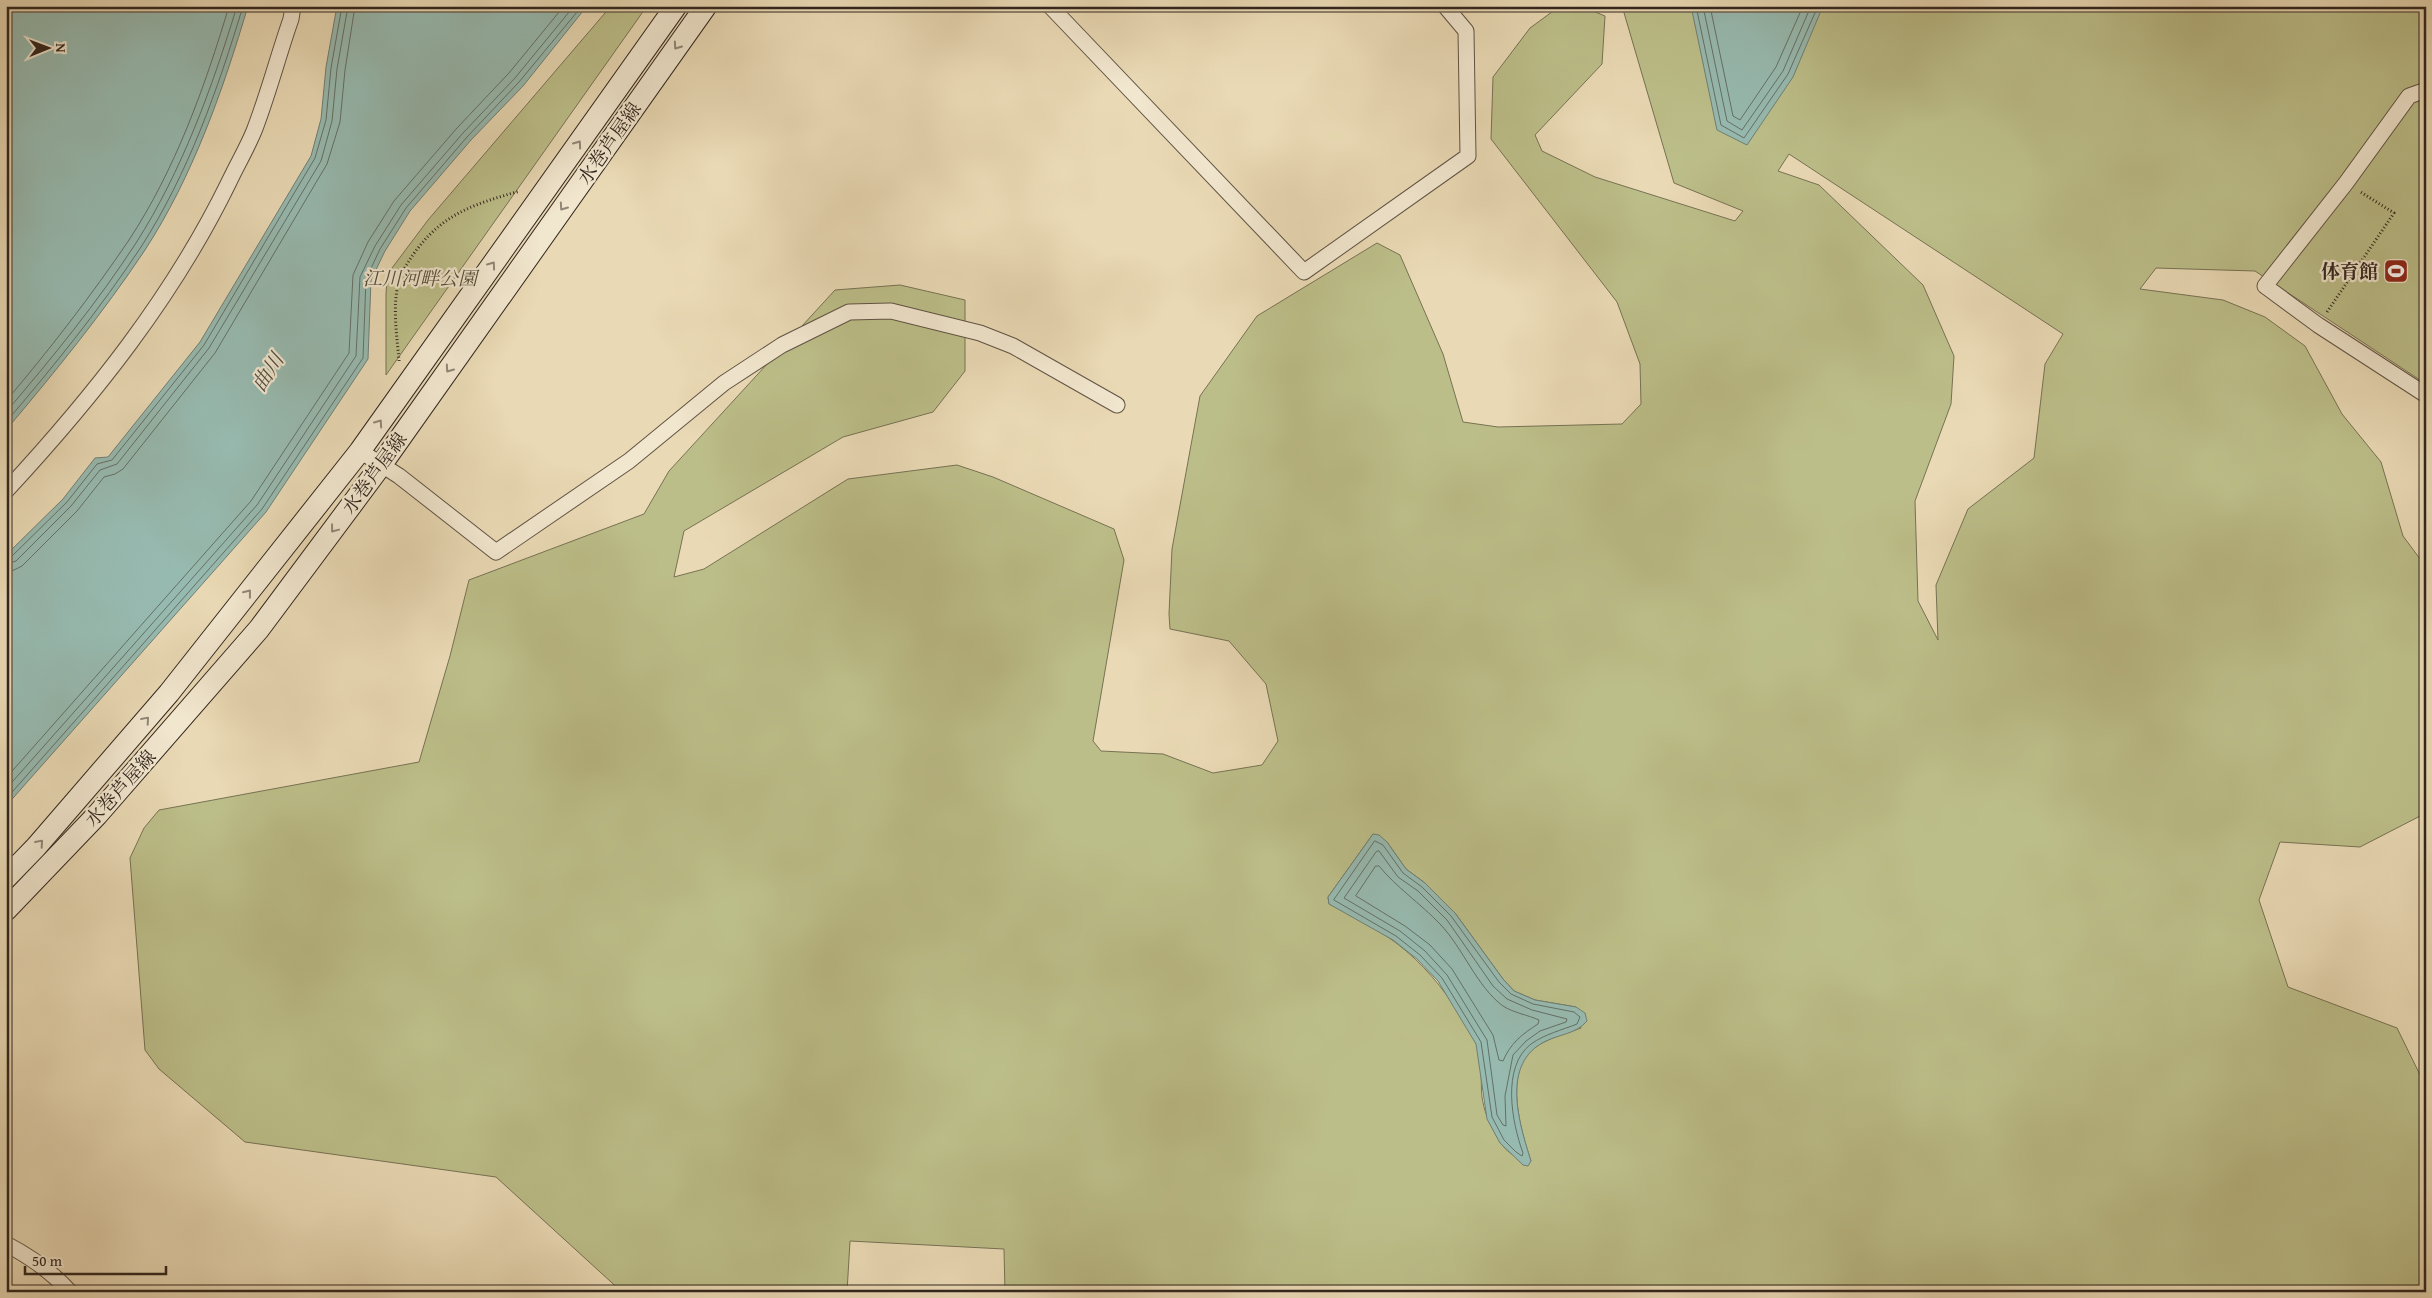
<svg xmlns="http://www.w3.org/2000/svg" width="2432" height="1298" font-family="'Gentium Book Plus','Noto Serif JP',serif">
<rect width="100%" height="100%" fill="#e9d9b4"/>
<filter id="stains"><feTurbulence type="fractalNoise" baseFrequency=".004" numOctaves="4"/><feColorMatrix values="0 0 0 0 .2 0 0 0 0 .09 0 0 0 0 .02 0 0 0 .5 -.17"/></filter>
<radialGradient id="worn" r=".72"><stop offset=".6" stop-color="#630" stop-opacity="0"/><stop offset="1" stop-color="#630" stop-opacity=".3"/></radialGradient>
<g fill="#bcbe89" stroke="#777254" fill-rule="evenodd">
<path d="M 611,6 L 647,6 L 386,375 L 386,294 L 387,280 L 392,268 L 428,220 Z"/>
<path d="M 1560,6 L 1581,6 L 1605,16 L 1602,64 L 1535,135 L 1542,151 L 1595,177 L 1735,221 L 1743,211 L 1674,183 L 1622,6 L 2426,6 L 2426,384 L 2255,271 L 2156,268 L 2140,289 L 2223,300 L 2265,317 L 2305,346 L 2342,414 L 2381,462 L 2403,536 L 2426,567 L 2426,813 L 2360,847 L 2280,842 L 2259,900 L 2288,987 L 2397,1028 L 2426,1087 L 2426,1292 L 1005,1292 L 1004,1249 L 850,1241 L 847,1292 L 622,1292 L 496,1177 L 245,1142 L 159,1069 L 145,1050 L 130,858 L 144,828 L 159,810 L 419,762 L 450,656 L 469,580 L 644,514 L 669,471 L 835,290 L 900,285 L 965,300 L 965,371 L 933,412 L 843,437 L 684,531 L 674,577 L 704,569 L 848,479 L 957,465 L 993,477 L 1114,529 L 1124,560 L 1093,741 L 1101,751 L 1163,754 L 1213,773 L 1262,765 L 1278,741 L 1266,684 L 1229,641 L 1170,629 L 1169,614 L 1172,549 L 1200,396 L 1257,316 L 1377,243 L 1400,255 L 1443,354 L 1463,422 L 1498,427 L 1622,424 L 1641,404 L 1640,364 L 1617,302 L 1491,139 L 1493,77 L 1530,28 ZM 1789,154 L 2063,334 L 2045,364 L 2034,458 L 1968,509 L 1936,585 L 1938,640 L 1918,601 L 1915,501 L 1951,404 L 1954,356 L 1923,285 L 1819,185 L 1778,171 ZM 1373,834 L 1387,842 L 1406,869 L 1425,883 L 1455,913 L 1503,979 L 1514,991 L 1535,1000 L 1576,1007 L 1581,1028 C 1565,1034 1548,1038 1534,1048 C 1503,1072 1521,1131 1531,1161 C 1511,1156 1505,1152 1495,1133 C 1488,1121 1484,1110 1482,1097 C 1480,1079 1484,1058 1475,1041 C 1438,972 1401,937 1329,904 L 1328,897 Z"/>
</g>
<g fill="#97bab0" stroke="#6f7f76">
<path d="M 6,6 L 248,6 C 223,90 193,176 145,250 C 103,313 55,372 6,430 Z"/>
<path d="M 337,6 L 587,6 L 523,86 L 471,140 L 410,211 L 385,251 L 371,280 L 368,359 L 266,512 L 6,806 L 6,555 L 63,499 L 95,458 L 108,457 L 200,342 L 311,156 L 321,119 L 326,67 Z"/>
<path d="M 1691,6 L 1823,6 L 1793,77 L 1747,145 L 1717,130 Z"/>
<path d="M 1373,834 L 1379,835 L 1387,842 L 1406,869 L 1425,883 L 1455,913 L 1503,979 L 1514,991 L 1535,1000 L 1576,1007 L 1585,1013 L 1587,1021 C 1576,1034 1560,1034 1546,1041 C 1500,1063 1519,1123 1531,1161 L 1528,1166 L 1523,1165 L 1500,1143 L 1487,1119 L 1476,1044 L 1438,981 L 1417,959 L 1393,940 L 1329,904 L 1328,897 Z"/>
</g>
<g fill="none" stroke-linecap="round" stroke-linejoin="round">
<g stroke="#647067" stroke-width="1">
<path d="M 1696,6 L 1721,125 L 1744,138 L 1788,74 L 1818,6"/>
<path d="M 1703,6 L 1727,121 L 1742,130 L 1783,71 L 1811,6"/>
<path d="M 1710,6 L 1733,116 L 1740,120 L 1776,67 L 1803,6"/>
<path d="M 6,401 C 50,349 91,296 129,240 C 175,170 205,87 229,6"/>
<path d="M 6,412 C 52,358 97,303 136,243 C 182,171 212,88 237,6"/>
<path d="M 6,422 C 54,366 100,309 141,247 C 188,174 218,89 243,6"/>
<path d="M 6,558 L 12,556 L 67,502 L 97,464 L 112,460 L 204,345 L 315,158 L 326,120 L 331,68 L 342,6"/>
<path d="M 6,564 L 16,561 L 71,506 L 100,470 L 117,464 L 209,348 L 321,161 L 332,121 L 337,69 L 348,6"/>
<path d="M 6,572 L 14,570 L 22,566 L 77,511 L 104,477 L 115,474 L 123,469 L 215,353 L 327,164 L 340,122 L 345,70 L 355,6"/>
<path d="M 6,778 L 251,501 L 349,353 L 353,275 L 368,242 L 394,201 L 457,128 L 509,73 L 564,6"/>
<path d="M 6,789 L 257,505 L 356,356 L 360,277 L 375,246 L 401,205 L 463,133 L 515,78 L 574,6"/>
<path d="M 6,799 L 262,509 L 363,358 L 366,279 L 380,249 L 406,208 L 467,137 L 519,82 L 582,6"/>
<path d="M 1375,841 L 1383,845 L 1403,873 L 1422,887 L 1451,916 L 1499,982 L 1511,994 L 1533,1004 L 1574,1012 L 1580,1017 L 1577,1024 C 1562,1030 1545,1034 1531,1044 C 1501,1067 1512,1123 1523,1153 L 1522,1156 L 1516,1152 L 1504,1140 L 1492,1117 L 1481,1042 L 1442,978 L 1420,955 L 1396,936 L 1334,900 Z"/>
<path d="M 1379,851 L 1398,877 L 1418,891 L 1447,920 L 1493,986 L 1507,999 L 1532,1010 L 1567,1019 L 1566,1022 L 1540,1031 L 1526,1041 L 1513,1055 L 1505,1096 L 1506,1126 L 1503,1125 L 1497,1115 L 1487,1040 L 1447,975 L 1425,951 L 1400,931 L 1344,898 L 1376,852 Z"/>
<path d="M 1376,866 L 1379,866 C 1397,888 1420,903 1440,924 C 1463,948 1477,987 1503,1006 C 1514,1013 1528,1015 1539,1020 L 1538,1024 C 1522,1034 1510,1044 1503,1061 L 1499,1060 L 1493,1035 L 1452,969 L 1430,945 L 1405,926 L 1356,896 Z"/>
</g>
<defs>
<g id="minor">
<path d="M 1050,6 L 1304,272 L 1468,156 L 1466,31 L 1445,6"/>
<path d="M 2426,90 L 2409,96 L 2346,183 L 2265,286 L 2318,325 L 2426,395"/>
<path d="M 360,451 L 399,476 L 496,552 L 629,461 L 724,383 L 782,345 L 849,312 L 891,311 L 980,333 L 1013,346 L 1117,405"/>
<path d="M 6,491 C 93,397 173,297 229,182 C 237,165 247,148 254,131 C 268,95 278,56 291,19 L 293,6"/>
<path d="M 6,1244 C 31,1257 51,1271 70,1292"/>
</g>
<g id="secondary">
<path d="M 6,878 L 36,847 L 169,693 L 360,451 L 676,6"/>
<path d="M 6,910 L 97,815 L 259,629 L 379,468 L 706,6"/>
</g>
</defs>
<use href="#minor" stroke="#605344" stroke-width="17"/>
<use href="#secondary" stroke="#32261e" stroke-width="23"/>
<g stroke="#32261e" stroke-width="3" stroke-dasharray="1 2.5" stroke-linecap="butt">
<path d="M 2327,312 L 2394,213 L 2359,191"/>
<path d="M 399,361 C 397,336 392,305 399,281 C 403,269 411,257 418,248 C 446,212 478,203 520,191"/>
</g>
<use href="#minor" stroke="#f1e6ce" stroke-width="15"/>
<use href="#secondary" stroke="#f1e6ce" stroke-width="21"/>
</g>
<defs><path id="oneway-chevron" d="M-2-3.5L2.5 0L-2 3.5" fill="none" stroke-width="1.6" stroke-linecap="round" stroke-linejoin="round" transform="scale(1.25)"/></defs>
<g stroke="#928676">
<use href="#oneway-chevron" transform="translate(677 46) rotate(125)"/>
<use href="#oneway-chevron" transform="translate(578 144) rotate(-55)"/>
<use href="#oneway-chevron" transform="translate(563 207) rotate(125)"/>
<use href="#oneway-chevron" transform="translate(492 265) rotate(-54)"/>
<use href="#oneway-chevron" transform="translate(449 369) rotate(125)"/>
<use href="#oneway-chevron" transform="translate(379 423) rotate(-55)"/>
<use href="#oneway-chevron" transform="translate(334 529) rotate(127)"/>
<use href="#oneway-chevron" transform="translate(248 593) rotate(-52)"/>
<use href="#oneway-chevron" transform="translate(146 720) rotate(-49)"/>
<use href="#oneway-chevron" transform="translate(40 843) rotate(-49)"/>
</g>
<defs>
<symbol id="stadium-square" viewBox="-11 -11 22 22"><rect x="-9" y="-9" width="18" height="18" rx="4" fill="#8f2418" stroke="#f1e6ce"/><path d="M0-5a6.5 5 0 1 0 0 10a6.5 5 0 1 0 0-10ZM-3.5-1.8h7v3.6h-7Z" fill="#fff"/></symbol>
</defs>
<g fill-rule="evenodd">
<use href="#stadium-square" x="2382" y="257" width="28" height="28"/>
</g>
<g text-anchor="middle" dominant-baseline="central" stroke-width="4.5" stroke-linejoin="round" paint-order="stroke">
<g font-size="19" fill="#32261e" stroke="#f1e6ce">
<text transform="translate(609 143) rotate(-55)">水巻芦屋線</text>
<text transform="translate(374 473) rotate(-54)">水巻芦屋線</text>
<text transform="translate(120 788) rotate(-48)">水巻芦屋線</text>
</g>
<g font-size="19" font-weight="bold" fill="#32261e" stroke="#f1e6ce" text-anchor="end">
<text x="2378" y="271">体育館</text>
</g>
<g font-size="19" font-style="italic" fill="#544c39" stroke="#f1e6ce">
<text x="420" y="278">江川河畔公園</text>
</g>
<g font-size="20" font-style="italic" fill="#4b4b42" stroke="#f1e6ce">
<text transform="translate(267 372) rotate(-57)">曲川</text>
</g>
</g>
<rect width="2432" height="1298" fill="none" stroke="#e9d9b4" stroke-width="25"/>
<rect x="8" y="8" width="2417" height="1283" fill="none" stroke="#32261e" stroke-width="2.5"/>
<rect x="12" y="12" width="2407" height="1273" fill="none" stroke="#32261e"/>
<g transform="translate(48 48) rotate(89)" stroke="#f1e6ce" stroke-width="4" paint-order="stroke">
<path d="M0-4L9 19L0 12L-9 19Z" fill="#32261e"/>
<text y="-8" font-size="14" font-weight="bold" text-anchor="middle" fill="#32261e">N</text>
</g>
<path d="M25 1266v8h141v-8" fill="none" stroke="#32261e" stroke-width="2.5"/>
<text x="32" y="1266" font-size="15" fill="#32261e" stroke="#f1e6ce" stroke-width="4" paint-order="stroke">50 m</text>
<rect width="100%" height="100%" filter="url(#stains)"/>
<rect width="100%" height="100%" fill="url(#worn)"/>
</svg>
